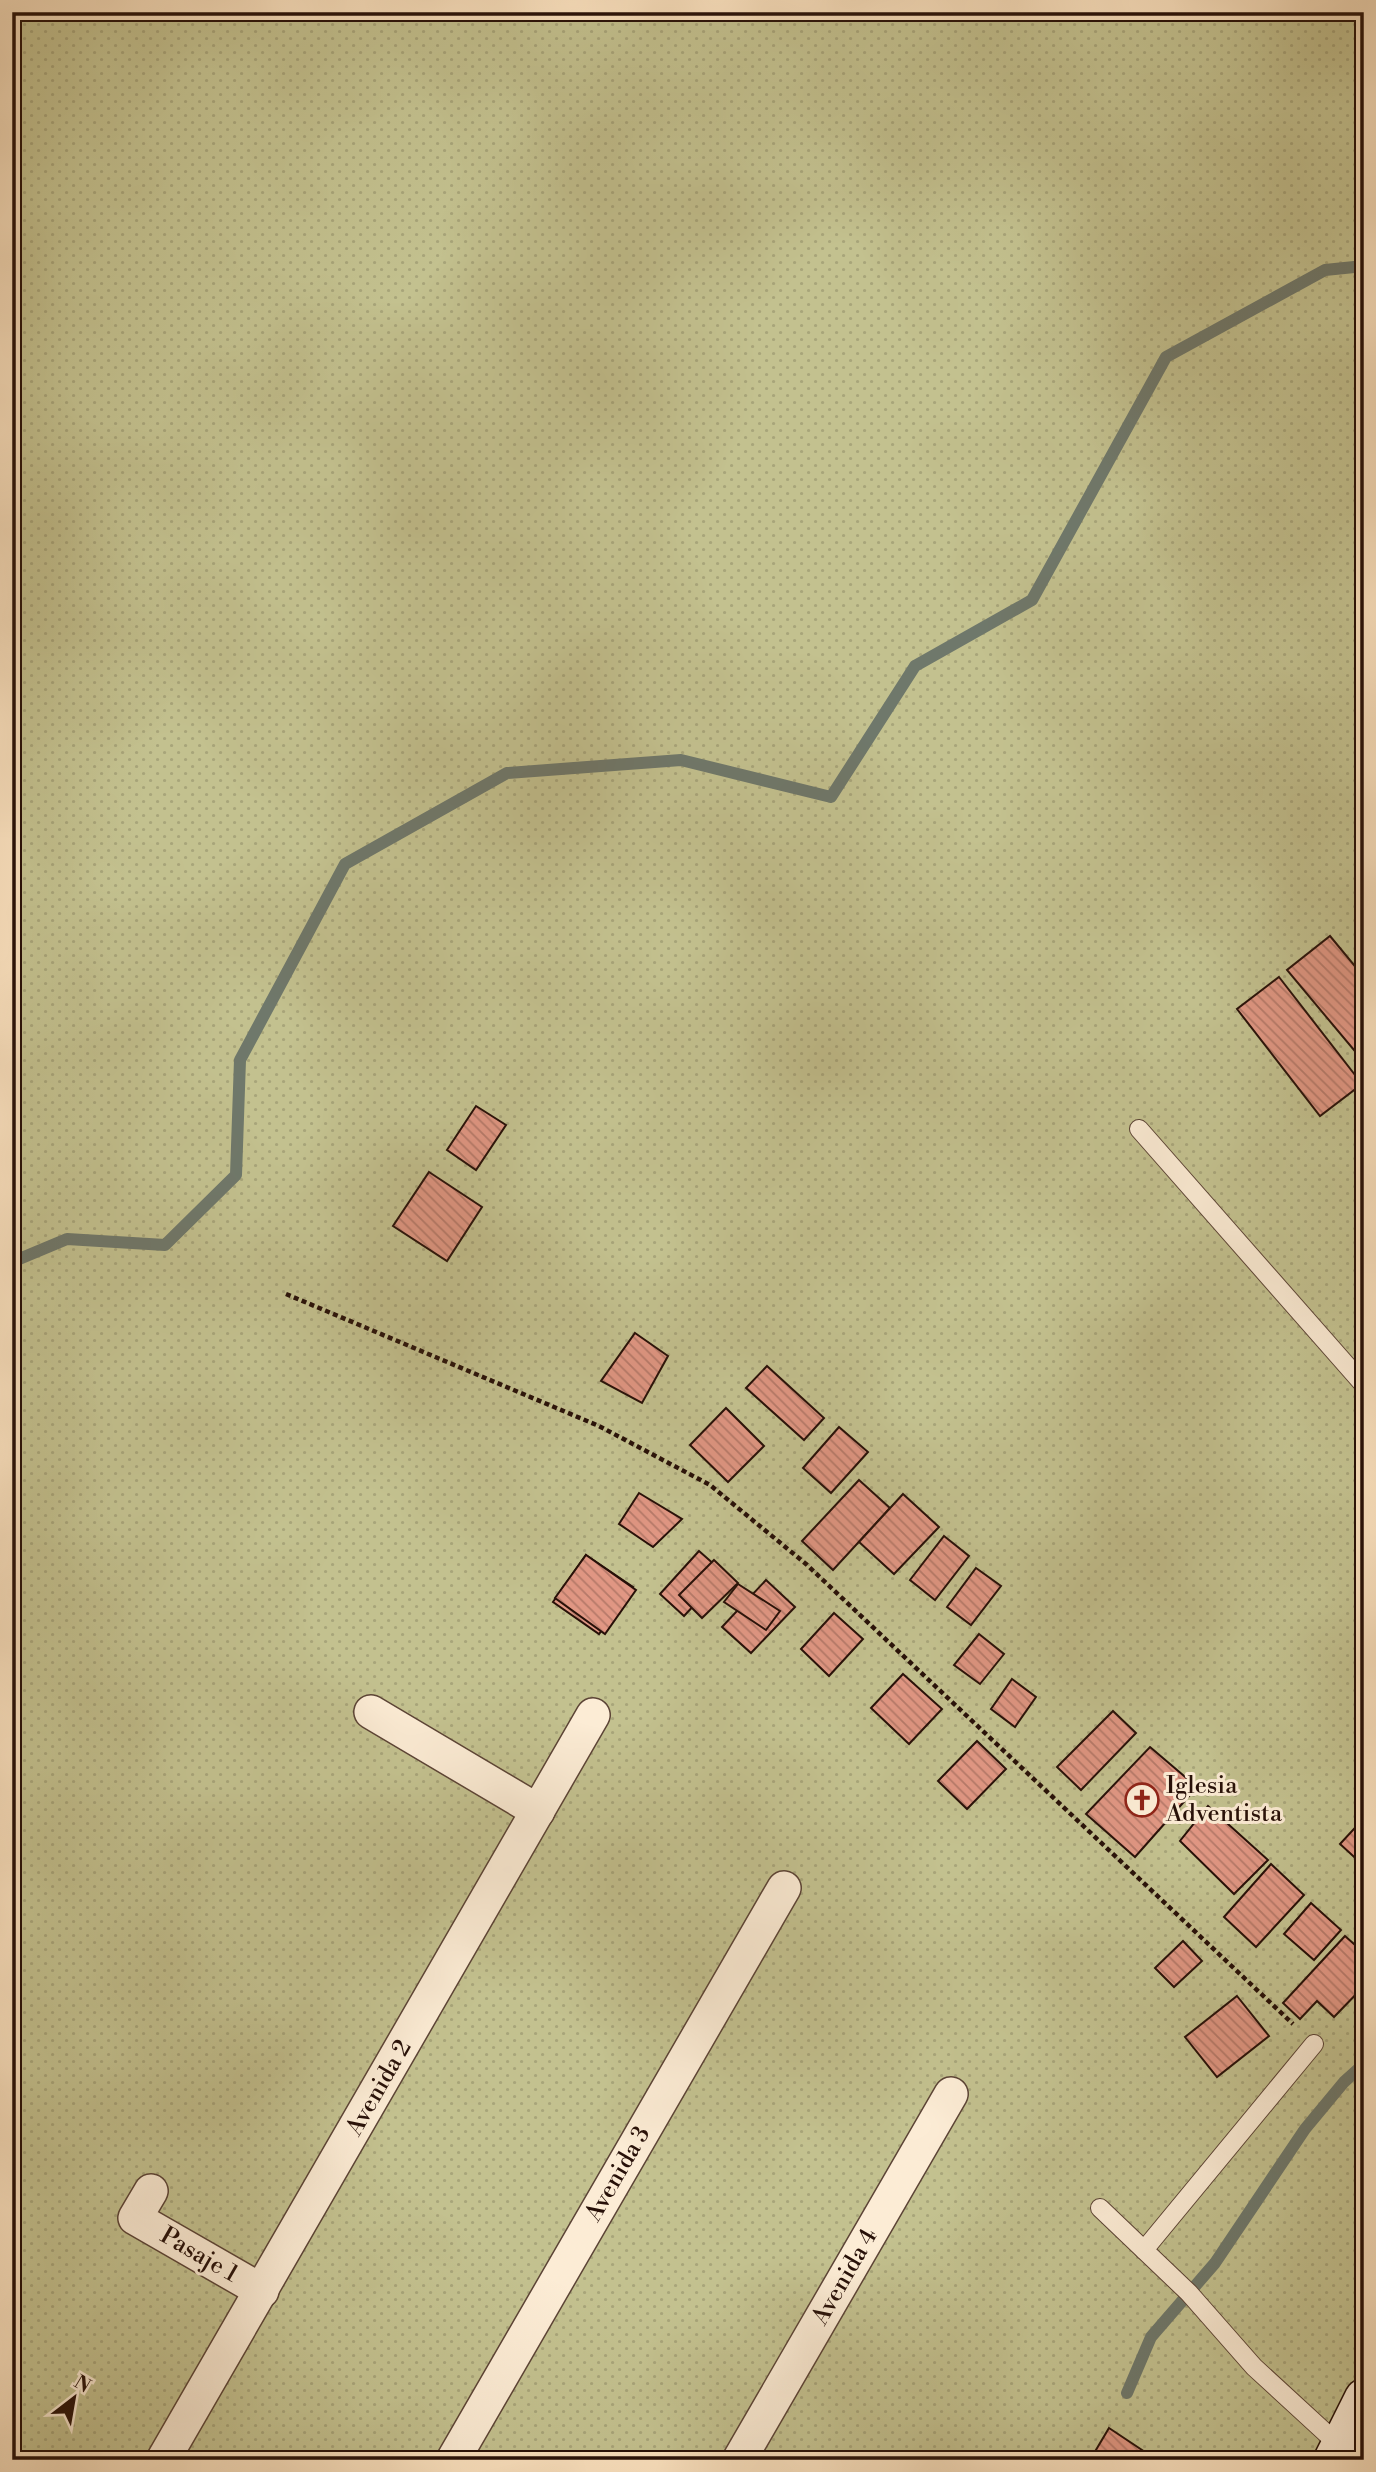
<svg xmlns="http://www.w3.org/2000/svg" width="1376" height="2472" font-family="'Libre Bodoni',serif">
<defs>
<pattern id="park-dots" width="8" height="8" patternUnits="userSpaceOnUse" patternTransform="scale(1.75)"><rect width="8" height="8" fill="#c3c18f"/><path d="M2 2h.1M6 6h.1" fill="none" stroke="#a8a57a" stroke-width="1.8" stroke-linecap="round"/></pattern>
<pattern id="building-back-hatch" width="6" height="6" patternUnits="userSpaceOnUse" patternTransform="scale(1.75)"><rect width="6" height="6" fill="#e19784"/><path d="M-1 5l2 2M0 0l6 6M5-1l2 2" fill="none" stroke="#b67a6a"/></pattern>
</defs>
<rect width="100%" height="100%" fill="#fae1bf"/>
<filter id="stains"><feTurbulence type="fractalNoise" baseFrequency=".00286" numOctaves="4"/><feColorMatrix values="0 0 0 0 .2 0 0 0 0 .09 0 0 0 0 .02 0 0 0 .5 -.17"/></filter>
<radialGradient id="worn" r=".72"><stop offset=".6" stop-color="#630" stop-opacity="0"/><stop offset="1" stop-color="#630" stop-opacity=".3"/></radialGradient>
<rect fill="url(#park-dots)" stroke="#75684c" stroke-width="2" x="12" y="12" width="1352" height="2448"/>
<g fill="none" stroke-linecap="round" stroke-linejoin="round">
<g stroke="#6f786b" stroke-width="12">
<path d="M 12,1262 L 67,1239 L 165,1245 L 236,1175 L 240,1060 L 345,864 L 507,773 L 681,760 L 831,797 L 915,666 L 1032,600 L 1166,357 L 1325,270 L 1364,266"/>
<path d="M 1127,2393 L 1151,2337 L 1215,2263 L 1305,2129 L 1344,2082 L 1364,2064"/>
</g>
</g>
<g fill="url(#building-back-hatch)" stroke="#271008" stroke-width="2">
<path d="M 1330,936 L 1364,977 L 1364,1062 L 1287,970 Z"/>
<path d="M 1279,977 L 1362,1084 L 1320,1116 L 1237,1009 Z"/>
<path d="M 476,1106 L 506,1125 L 476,1170 L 447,1150 Z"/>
<path d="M 429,1172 L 482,1207 L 447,1261 L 393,1226 Z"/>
<path d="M 635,1333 L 668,1356 L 642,1403 L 601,1381 Z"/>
<path d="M 767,1366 L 824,1418 L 804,1440 L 746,1388 Z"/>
<path d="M 726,1408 L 764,1446 L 728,1482 L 690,1445 Z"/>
<path d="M 839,1427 L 868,1452 L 831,1493 L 803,1468 Z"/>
<path d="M 859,1480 L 890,1508 L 833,1570 L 802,1541 Z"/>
<path d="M 639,1493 L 682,1519 L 653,1547 L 619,1524 Z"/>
<path d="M 903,1494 L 939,1527 L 894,1574 L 859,1542 Z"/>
<path d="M 944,1536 L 969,1556 L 935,1600 L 910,1580 Z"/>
<path d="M 699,1551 L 724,1573 L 684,1616 L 660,1594 Z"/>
<path d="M 586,1555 L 633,1587 L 599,1634 L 553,1602 Z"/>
<path d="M 586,1555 L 636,1590 L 605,1634 L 555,1598 Z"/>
<path d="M 714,1560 L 738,1583 L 702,1618 L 679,1595 Z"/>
<path d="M 976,1568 L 1001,1586 L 971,1625 L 947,1607 Z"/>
<path d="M 766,1580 L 795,1607 L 751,1653 L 722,1627 Z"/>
<path d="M 738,1584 L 780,1611 L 766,1630 L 724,1602 Z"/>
<path d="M 834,1613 L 863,1639 L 829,1676 L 801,1649 Z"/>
<path d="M 979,1634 L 1004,1654 L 980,1684 L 954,1665 Z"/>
<path d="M 903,1674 L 942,1709 L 909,1744 L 871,1708 Z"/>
<path d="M 1012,1679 L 1036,1697 L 1015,1727 L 991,1709 Z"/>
<path d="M 1113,1711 L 1136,1733 L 1081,1790 L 1057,1767 Z"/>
<path d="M 977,1741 L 1006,1769 L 967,1809 L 938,1781 Z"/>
<path d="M 1150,1747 L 1197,1787 L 1135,1857 L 1086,1814 Z"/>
<path d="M 1208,1806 L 1268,1860 L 1234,1894 L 1180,1841 Z"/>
<path d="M 1364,1818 L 1364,1866 L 1340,1844 Z"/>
<path d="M 1271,1864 L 1304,1895 L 1256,1947 L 1224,1917 Z"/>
<path d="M 1311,1903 L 1341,1930 L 1314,1960 L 1284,1934 Z"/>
<path d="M 1345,1936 L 1364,1953 L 1364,1986 L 1334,2017 L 1317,2001 L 1300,2019 L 1283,2003 Z"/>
<path d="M 1183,1941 L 1202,1961 L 1174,1987 L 1155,1968 Z"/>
<path d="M 1237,1996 L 1269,2036 L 1217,2077 L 1185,2037 Z"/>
<path d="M 1109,2428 L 1157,2460 L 1090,2460 Z"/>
</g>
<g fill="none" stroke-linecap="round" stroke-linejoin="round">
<defs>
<g id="service">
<path d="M 1139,1129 L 1364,1385"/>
<path d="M 1100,2208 L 1189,2293 L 1254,2367 L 1340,2446"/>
<path d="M 1144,2250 L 1314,2044"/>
</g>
<g id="minor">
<path d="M 371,1712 L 538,1811"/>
<path d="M 151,2191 L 135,2218 L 262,2291"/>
<path d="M 163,2460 L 593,1715"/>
<path d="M 453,2460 L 784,1888"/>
<path d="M 739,2460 L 951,2094"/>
</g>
<path id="secondary" d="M 1333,2460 L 1364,2398"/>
</defs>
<use href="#service" stroke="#5c4436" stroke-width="20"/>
<use href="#minor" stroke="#5c4436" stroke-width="36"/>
<use href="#secondary" stroke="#271008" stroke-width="41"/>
<path stroke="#271008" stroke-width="4.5" stroke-dasharray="5 3.5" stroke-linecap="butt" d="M 286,1294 L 599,1426 L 710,1485 L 806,1564 L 1293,2024"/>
<use href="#service" stroke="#fcecd5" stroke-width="18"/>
<use href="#minor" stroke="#fcecd5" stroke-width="33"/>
<use href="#secondary" stroke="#fcecd5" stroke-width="38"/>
</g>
<defs>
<symbol id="church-ring" viewBox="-11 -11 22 22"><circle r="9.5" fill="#fcecd5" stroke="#8f2418" stroke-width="1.5"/><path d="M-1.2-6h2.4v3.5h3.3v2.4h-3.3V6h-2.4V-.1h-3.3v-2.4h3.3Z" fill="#8f2418"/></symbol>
</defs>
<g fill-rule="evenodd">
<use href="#church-ring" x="1123" y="1781" width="38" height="38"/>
</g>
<g text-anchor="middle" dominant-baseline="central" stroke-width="6" stroke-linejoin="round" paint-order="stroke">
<g font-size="24" fill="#271008" stroke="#fcecd5" text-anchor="start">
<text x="1166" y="1786">Iglesia<tspan x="1166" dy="28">Adventista</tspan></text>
</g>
<g font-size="24" fill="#271008" stroke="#fcecd5">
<text transform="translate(379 2088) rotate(-60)">Avenida 2</text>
<text transform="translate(618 2174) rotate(-60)">Avenida 3</text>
<text transform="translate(199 2255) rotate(30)">Pasaje 1</text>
<text transform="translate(845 2277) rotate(-60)">Avenida 4</text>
</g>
</g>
<rect width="1376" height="2472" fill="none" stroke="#fae1bf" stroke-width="42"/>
<rect x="14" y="14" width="1348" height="2444" fill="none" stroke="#271008" stroke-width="3.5"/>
<rect x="21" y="21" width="1334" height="2430" fill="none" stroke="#271008" stroke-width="2"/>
<g transform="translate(74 2398) rotate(31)" stroke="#fcecd5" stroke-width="5" paint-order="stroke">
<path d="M0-5L12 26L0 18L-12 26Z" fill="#271008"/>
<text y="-10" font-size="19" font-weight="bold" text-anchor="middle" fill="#271008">N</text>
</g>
<rect width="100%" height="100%" filter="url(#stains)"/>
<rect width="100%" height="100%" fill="url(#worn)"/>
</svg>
